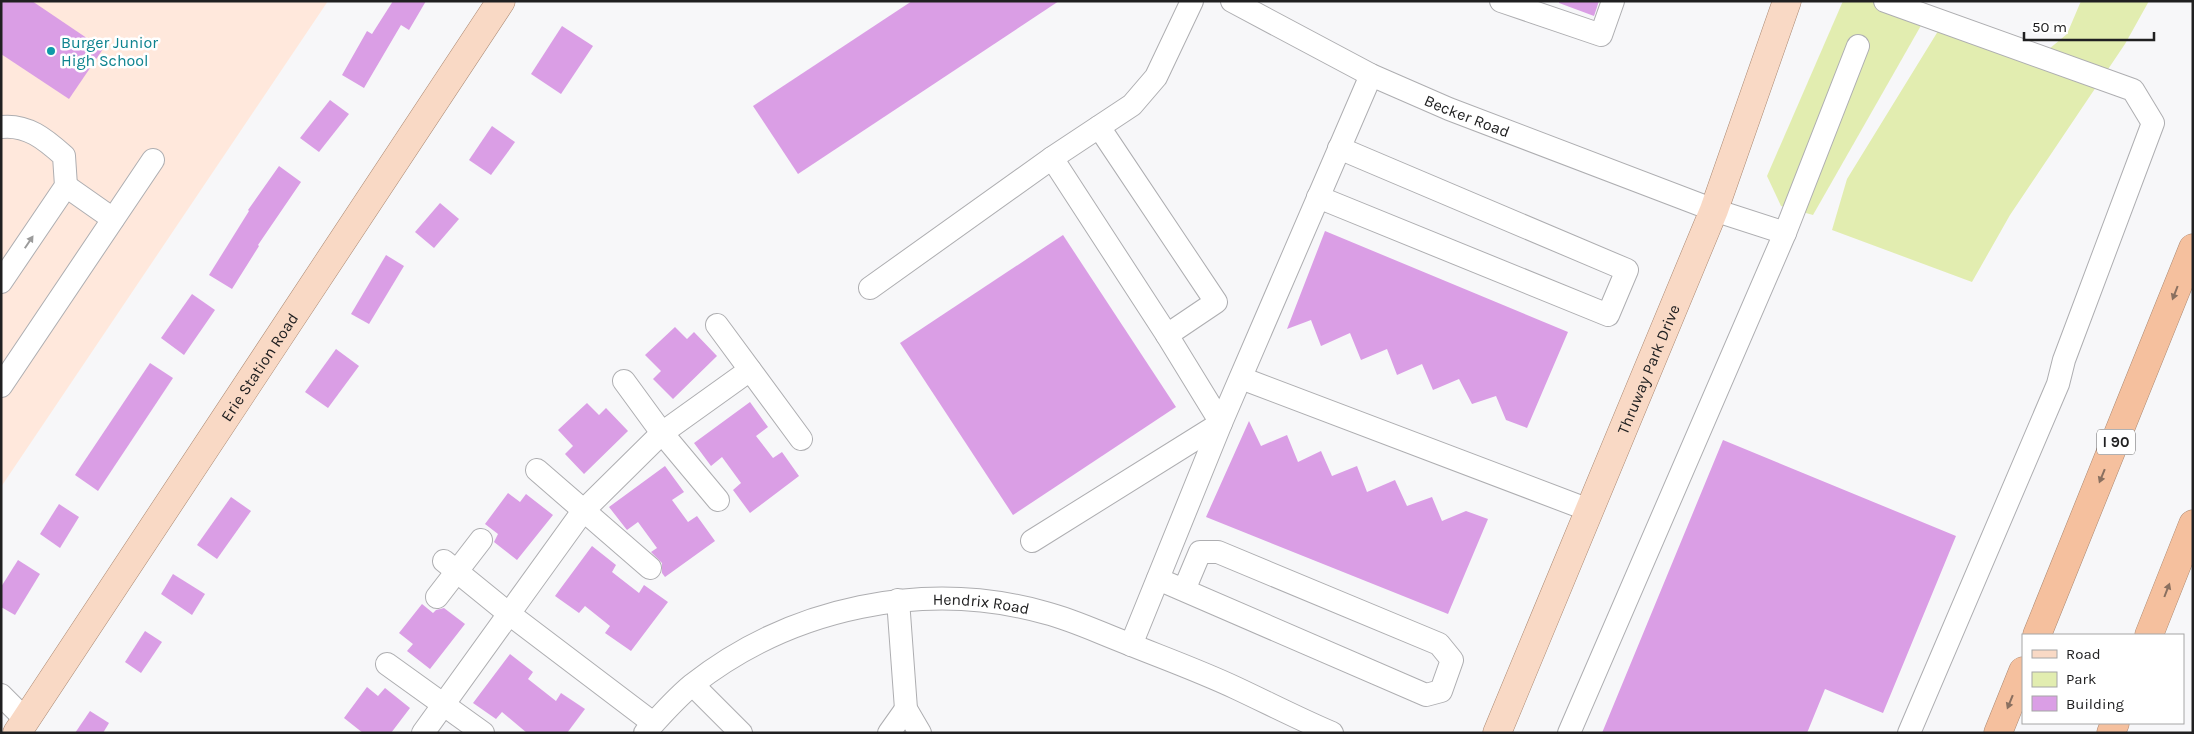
<svg xmlns="http://www.w3.org/2000/svg" width="2194" height="734" font-family="Karla,sans-serif">
<rect width="100%" height="100%" fill="#f7f7f9"/>
<path fill="#ffe8dc" d="M 1,1 L 328,1 L 1,487 Z"/>
<g fill="#e2edb0">
<path d="M 1843,1 L 1892,1 L 1927,15 L 1813,215 L 1781,206 L 1767,176 Z"/>
<path d="M 2081,1 L 2149,1 L 2125,44 L 2010,215 L 1972,282 L 1832,230 L 1847,179 L 1943,23 L 2043,54 L 2067,34 Z"/>
</g>
<g fill="#da9ee5">
<path d="M 1,1 L 32,1 L 103,49 L 69,99 L 1,54 Z"/>
<path d="M 393,1 L 426,1 L 409,30 L 401,25 L 364,88 L 342,75 L 367,31 L 372,34 Z"/>
<path d="M 912,1 L 1059,1 L 798,174 L 753,106 Z"/>
<path d="M 1559,1 L 1599,1 L 1594,16 L 1559,3 Z"/>
<path d="M 562,26 L 593,46 L 561,94 L 531,74 Z"/>
<path d="M 330,100 L 349,114 L 319,152 L 300,138 Z"/>
<path d="M 492,126 L 515,142 L 491,175 L 469,160 Z"/>
<path d="M 279,166 L 301,182 L 258,245 L 259,246 L 232,289 L 209,275 L 249,211 L 248,210 Z"/>
<path d="M 440,203 L 459,219 L 434,248 L 415,232 Z"/>
<path d="M 1325,231 L 1568,332 L 1527,428 L 1506,420 L 1496,396 L 1472,404 L 1459,379 L 1433,390 L 1422,364 L 1397,375 L 1387,349 L 1361,360 L 1350,333 L 1321,346 L 1311,320 L 1287,329 Z"/>
<path d="M 1063,235 L 1176,407 L 1013,515 L 900,343 Z"/>
<path d="M 386,255 L 404,266 L 369,324 L 351,314 Z"/>
<path d="M 192,294 L 215,310 L 184,355 L 161,338 Z"/>
<path d="M 675,327 L 687,339 L 694,332 L 717,356 L 673,399 L 653,379 L 661,371 L 645,355 Z"/>
<path d="M 336,349 L 359,366 L 328,408 L 305,392 Z"/>
<path d="M 150,363 L 173,378 L 98,491 L 75,475 Z"/>
<path d="M 750,402 L 768,427 L 756,436 L 773,458 L 782,452 L 799,476 L 750,513 L 733,490 L 741,483 L 722,457 L 711,466 L 694,443 Z"/>
<path d="M 587,403 L 599,415 L 606,408 L 628,431 L 584,474 L 565,454 L 573,446 L 558,430 Z"/>
<path d="M 1249,421 L 1261,446 L 1287,435 L 1298,462 L 1321,451 L 1332,476 L 1357,466 L 1367,492 L 1395,480 L 1407,506 L 1432,497 L 1442,521 L 1466,511 L 1488,519 L 1448,614 L 1206,517 Z"/>
<path d="M 1723,440 L 1956,536 L 1883,713 L 1825,689 L 1807,733 L 1602,733 Z"/>
<path d="M 665,466 L 684,492 L 672,500 L 688,522 L 697,516 L 715,541 L 665,577 L 662,573 L 662,563 L 651,552 L 657,548 L 638,522 L 627,530 L 609,507 Z"/>
<path d="M 508,493 L 520,502 L 526,494 L 553,515 L 517,560 L 494,542 L 498,534 L 485,524 Z"/>
<path d="M 231,497 L 251,511 L 217,559 L 197,545 Z"/>
<path d="M 59,504 L 79,517 L 60,548 L 40,534 Z"/>
<path d="M 592,546 L 616,565 L 612,572 L 639,593 L 644,585 L 668,602 L 631,651 L 605,633 L 610,626 L 585,606 L 579,613 L 555,596 Z"/>
<path d="M 18,560 L 40,574 L 15,615 L 1,607 L 1,587 Z"/>
<path d="M 173,574 L 205,594 L 192,615 L 161,594 Z"/>
<path d="M 422,604 L 433,613 L 436,610 L 444,608 L 465,624 L 430,669 L 407,651 L 413,644 L 399,633 Z"/>
<path d="M 145,631 L 162,642 L 141,673 L 125,662 Z"/>
<path d="M 510,654 L 533,672 L 528,679 L 556,701 L 561,693 L 585,709 L 567,733 L 527,733 L 502,712 L 496,719 L 473,703 Z"/>
<path d="M 367,687 L 378,696 L 385,688 L 410,708 L 391,733 L 363,733 L 344,718 Z"/>
<path d="M 90,711 L 109,723 L 103,733 L 75,733 Z"/>
</g>
<g fill="none" stroke-linecap="round" stroke-linejoin="round">
<defs>
<g id="minor">
<path id="s1" d="M 1232,1 L 1371,75 L 1449,109 L 1714,210 L 1785,233"/>
<path d="M 1501,1 L 1601,35 L 1613,1"/>
<path d="M 1885,1 L 2133,90 L 2153,123 L 2064,360 L 2058,384 L 1909,733"/>
<path d="M 1,127 C 27,124 45,139 64,156 L 66,186 L 1,282"/>
<path d="M 1099,127 L 1216,302 L 1167,335"/>
<path d="M 66,186 L 113,219"/>
<path d="M 1318,197 L 1608,315 L 1627,270 L 1339,148"/>
<path d="M 870,288 L 1052,158 L 1132,105 L 1156,77 L 1192,1"/>
<path d="M 717,325 L 801,439"/>
<path d="M 1241,378 L 1589,510"/>
<path d="M 624,381 L 662,433 L 718,500"/>
<path d="M 1,386 L 153,160"/>
<path d="M 537,470 L 650,568"/>
<path d="M 1032,541 L 1221,423 L 1167,335 L 1052,158"/>
<path d="M 444,561 L 508,613 L 653,723"/>
<path d="M 1158,579 L 1426,695 L 1441,691 L 1452,660 L 1439,644 L 1218,552 L 1200,552 L 1184,590"/>
<path d="M 437,597 L 481,540"/>
<path d="M 898,600 L 906,709 L 920,733"/>
<path d="M 1131,645 L 1221,423 L 1371,75"/>
<path d="M 387,664 L 483,733"/>
<path d="M 693,685 L 741,733"/>
<path d="M 1,695 L 26,720"/>
<path d="M 423,733 L 583,511 L 662,433 L 750,370"/>
<path id="s2" d="M 645,733 C 660,716 675,699 692,685 C 791,607 925,579 1046,613 C 1073,620 1098,632 1124,642 C 1161,657 1200,671 1236,688 C 1268,703 1299,719 1332,733"/>
<path d="M 889,733 L 906,709"/>
<path d="M 1569,733 L 1785,233 L 1858,46"/>
</g>
<g id="major">
<path id="s3" d="M 17,733 L 501,1"/>
<path id="s4" d="M 1497,733 L 1714,210 L 1787,1"/>
</g>
<g id="highway">
<path d="M 2037,635 L 2193,248"/>
<path d="M 2149,635 L 2193,524"/>
<path d="M 1998,733 L 2023,671"/>
<path d="M 2111,733 L 2115,723"/>
</g>
</defs>
<use href="#minor" stroke="#aeaeb1" stroke-width="24"/>
<use href="#major" stroke="#aa8872" stroke-width="29"/>
<use href="#highway" stroke="#aa8872" stroke-width="29"/>
<use href="#minor" stroke="#fff" stroke-width="22"/>
<use href="#major" stroke="#f9d9c5" stroke-width="28"/>
<use href="#highway" stroke="#f5c09e" stroke-width="28"/>
</g>
<defs><path id="oneway-solid" d="M-6-.8H1V-3.2L6.5 0L1 3.2V.8H-6Z" transform="scale(1.25)"/></defs>
<use fill="#9b9b9b" href="#oneway-solid" transform="translate(29 242) rotate(-56)"/>
<g fill="#8a7060">
<use href="#oneway-solid" transform="translate(2175 293) rotate(111)"/>
<use href="#oneway-solid" transform="translate(2102 476) rotate(112)"/>
<use href="#oneway-solid" transform="translate(2167 590) rotate(-69)"/>
<use href="#oneway-solid" transform="translate(2010 702) rotate(112)"/>
</g>
<circle fill="#0f9aa8" stroke="#fff" stroke-width="2" cx="51" cy="51" r="5"/>
<g text-anchor="middle" dominant-baseline="central" stroke-width="5" stroke-linejoin="round" paint-order="stroke">
<rect fill="#fff" stroke="#636364" stroke-width="1" x="2097" y="429.5" width="38" height="25" rx="4"/>
<g font-size="15" font-weight="bold" fill="#202021">
<text x="2116" y="442">I 90</text>
</g>
<g font-size="16" fill="#0d838f" stroke="#fff" text-anchor="start">
<text x="61" y="42">Burger Junior<tspan x="61" dy="18">High School</tspan></text>
</g>
<g font-size="16" fill="#202021" stroke="#fff">
<text stroke="none"><textPath href="#s1" startOffset="262">Becker Road</textPath></text>
<text stroke="none"><textPath href="#s3" startOffset="439">Erie Station Road</textPath></text>
<text stroke="none"><textPath href="#s4" startOffset="394">Thruway Park Drive</textPath></text>
<text stroke="none"><textPath href="#s2" startOffset="376">Hendrix Road</textPath></text>
</g>
</g>
<rect width="2194" height="734" fill="none" stroke="#202021" stroke-width="5"/>
<rect x="2022" y="634" width="162" height="90" fill="#ffffff" stroke="#a6a6a6"/>
<rect x="2032" y="650" width="25" height="8" fill="#f9d9c5" stroke="#a6a6a6"/>
<text x="2066" y="659" font-size="15" fill="#202021">Road</text>
<rect x="2032" y="672" width="25" height="15" fill="#e2edb0" stroke="#a6a6a6"/>
<text x="2066" y="684" font-size="15" fill="#202021">Park</text>
<rect x="2032" y="696" width="25" height="15" fill="#da9ee5" stroke="#a6a6a6"/>
<text x="2066" y="709" font-size="15" fill="#202021">Building</text>
<path d="M2024 32v8h130v-8" fill="none" stroke="#202021" stroke-width="2.5"/>
<text x="2032" y="32" font-size="15" fill="#202021" stroke="#ffffff" stroke-width="4" paint-order="stroke">50 m</text>
</svg>
